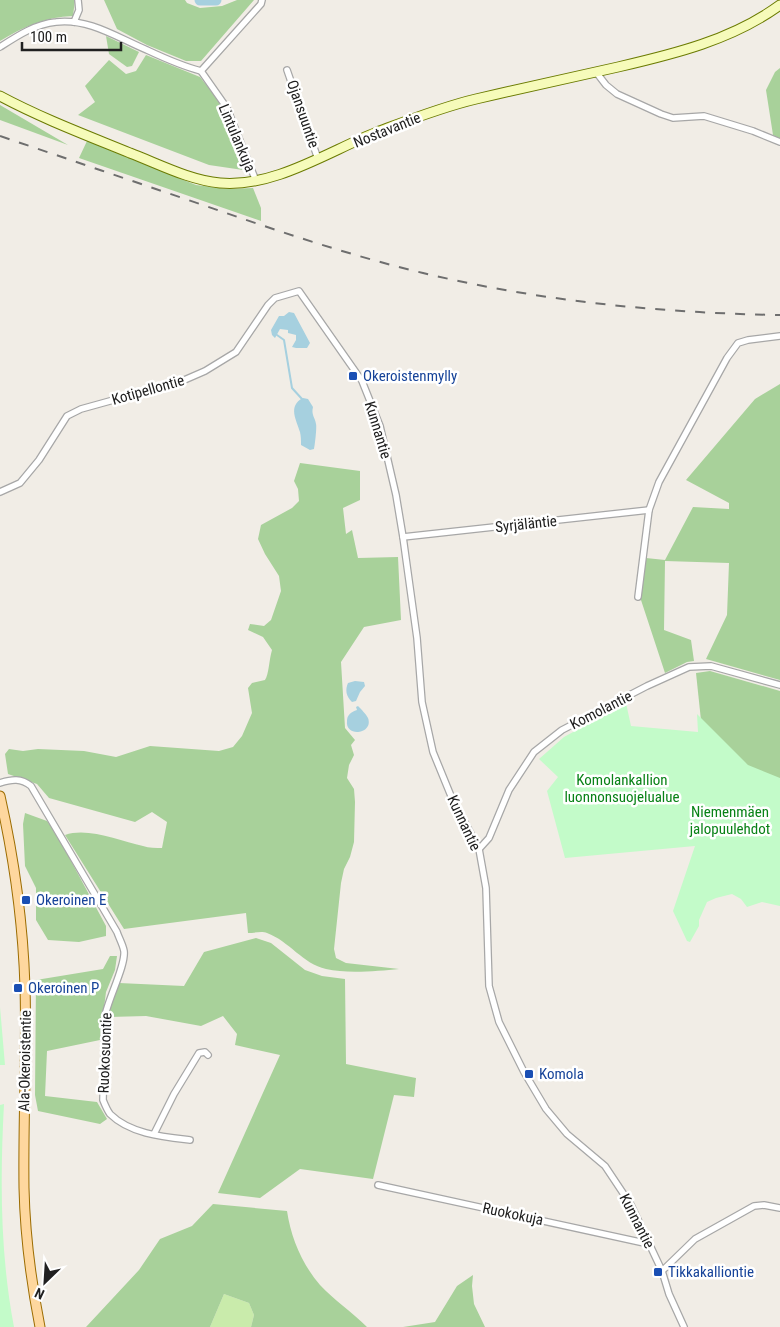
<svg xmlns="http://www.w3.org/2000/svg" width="780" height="1327" font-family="'Roboto Condensed',sans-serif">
<rect width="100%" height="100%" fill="#f1ede6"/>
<path fill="#c9ebab" d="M 224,1294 L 249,1303 L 254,1315 L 251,1327 L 210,1327 Z"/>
<g fill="#a8d19a">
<path d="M 0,0 L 75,0 L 73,16 C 45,17 23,27 0,41 Z"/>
<path d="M 104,0 L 185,0 L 187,3 L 200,8 L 222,6 L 237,0 L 254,0 L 201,61 L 186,61 L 147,45 L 117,29 Z"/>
<path d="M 106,36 L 139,52 L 132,66 L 127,67 L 109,54 Z"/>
<path d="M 146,55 L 200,77 L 219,101 L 243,170 L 209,165 L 78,115 L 95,102 L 85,86 L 109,60 L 126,74 L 136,71 Z"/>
<path d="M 780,68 L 780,139 L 773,135 L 766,90 L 775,72 Z"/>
<path d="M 0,105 L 68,145 L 0,120 Z"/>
<path d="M 87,141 L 196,185 L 227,189 L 253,188 L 261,208 L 261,221 L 79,158 Z"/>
<path d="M 780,384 L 780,680 L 706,659 L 727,615 L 729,563 L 665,561 L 664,630 L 691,640 L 694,661 L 687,662 L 665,673 L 640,597 L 646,558 L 665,560 L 693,507 L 729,509 L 729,503 L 686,480 L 755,399 Z"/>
<path d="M 300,463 L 360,471 L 360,500 L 343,508 L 346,534 L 352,530 L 358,558 L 398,557 L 401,620 L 364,627 L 341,662 L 345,728 L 355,740 L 351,745 L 354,755 L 349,765 L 347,778 L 354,789 L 355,802 L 354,842 L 350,857 L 344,869 L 341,883 L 334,949 L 336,958 L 346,963 L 399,969 C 378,971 347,974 326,969 C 303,964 289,941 267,933 C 262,931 254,933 248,933 L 246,913 L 124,929 L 65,835 C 88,827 120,841 143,846 C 149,848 156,848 162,848 L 167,822 L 152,812 L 135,822 L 49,798 L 37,784 L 8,774 L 5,754 L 9,749 L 23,751 L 38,749 L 84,751 L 116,757 L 150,746 L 219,751 L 233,747 L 242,736 L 252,713 L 248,688 L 252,683 L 265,680 C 269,674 269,660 272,650 L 263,637 L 248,630 L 250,624 L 264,626 L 271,620 L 281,591 L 279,576 L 265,554 L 258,539 L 261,525 L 292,508 L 299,501 L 298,489 L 294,481 Z"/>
<path d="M 710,671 L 780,691 L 780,808 L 709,796 L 696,673 Z"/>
<path d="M 25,813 L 47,821 L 56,833 L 106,926 L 106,936 L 79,942 L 48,940 L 36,920 L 36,888 L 25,866 L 23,824 Z"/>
<path d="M 256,938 L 271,943 L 305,970 L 322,976 L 345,979 L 346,1064 L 416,1078 L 414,1097 L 394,1095 L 373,1179 L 300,1169 L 260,1198 L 218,1193 L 280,1055 L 235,1045 L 237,1034 L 223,1016 L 201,1026 L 146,1016 L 109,1017 L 111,1005 L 119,983 L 184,986 L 204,952 Z"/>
<path d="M 110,956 L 117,956 L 115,970 L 106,992 L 100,1040 L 47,1051 L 45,1096 L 97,1102 L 107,1119 L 100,1124 L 38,1111 L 35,1095 L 36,980 L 103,969 Z"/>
<path d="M 213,1204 L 287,1211 C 291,1238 302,1264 320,1285 C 334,1300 352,1312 367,1327 L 251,1327 L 254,1315 L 249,1303 L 224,1294 L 210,1327 L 86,1327 L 139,1270 L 160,1239 L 192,1226 Z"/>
<path d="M 473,1275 L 472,1286 L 474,1304 L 485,1327 L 403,1327 L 435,1322 L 457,1286 Z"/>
</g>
<g fill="#c3fbc9">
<path d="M 626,703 L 631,726 L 698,732 L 697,714 L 748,765 L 780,778 L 780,906 L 762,902 L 747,907 L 741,899 L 732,894 L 716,898 L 707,902 L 699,920 L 699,926 L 690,942 L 687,941 L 673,911 L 695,846 L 565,858 L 547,791 L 558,777 L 539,759 L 564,737 Z"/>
<path d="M 0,1007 L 5,1065 L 0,1065 Z"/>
<path d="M 4,1104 C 0,1179 0,1254 14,1327 L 0,1327 L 0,1105 Z"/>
</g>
<g fill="#a6d0df">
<path d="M 289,312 L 294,313 L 310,343 L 307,348 L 296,348 L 292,347 L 296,340 L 296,335 L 288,333 L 288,330 L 280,329 L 275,338 L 272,335 L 271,330 L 279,316 L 284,316 Z"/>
<path d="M 303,398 L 308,399 L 313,407 C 311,415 315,417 316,424 C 317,427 315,445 314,449 L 310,450 L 301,445 C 301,441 301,436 300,432 C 297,421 287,406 303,398 Z"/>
<path d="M 355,681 L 364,682 L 365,686 L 360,692 L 356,701 L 352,702 C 346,696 345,690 348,683 Z"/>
<path d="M 358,706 C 361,709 366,714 368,718 C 374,734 345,738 347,721 C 347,715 351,712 357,710 L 356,707 Z"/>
</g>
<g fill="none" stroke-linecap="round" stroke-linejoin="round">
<path stroke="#a6d0df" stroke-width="2" d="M 277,335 L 284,340 L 292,388 L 302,399"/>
<path stroke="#a6d0df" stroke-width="11" d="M 200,0 L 216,0"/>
<defs>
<g id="street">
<path d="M 74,22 L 79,10 L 78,0"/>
<path d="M 0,47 C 17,36 35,24 56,22 C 89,18 118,38 147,50 C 164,58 182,66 201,71 L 261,4 L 262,0"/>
<path d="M 287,70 L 318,159"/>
<path d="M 201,71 L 227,108 L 256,181"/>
<path d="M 596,72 L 606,85 L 617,94 L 661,114 L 673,118 L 704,116 L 753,131 L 780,142"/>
<path d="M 0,492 L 20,483 L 39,460 L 67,416 L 81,409 L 182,381 L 205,371 L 236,352 L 268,305 L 275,298 L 299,291 L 362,381 L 380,426 L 396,495 L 403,537 L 417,638 L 422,702 L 433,752 L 451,796 L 479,849 L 486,888 L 489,986 L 499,1022 L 524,1072 L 546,1109 L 567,1134 L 605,1166 L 631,1205 L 662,1271 L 669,1294 L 684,1327"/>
<path d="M 403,537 L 649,510"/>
<path d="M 638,597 L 649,510 L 659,482 L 727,358 L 738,343 L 748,340 L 780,336"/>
<path d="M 0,783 C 12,779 21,778 31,786 L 117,932 C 119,938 123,945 124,951 C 126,965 108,999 105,1016 L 103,1100 C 105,1105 107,1110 110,1114 C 130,1134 164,1137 190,1140"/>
<path d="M 479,849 L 489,838 L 509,790 L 534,752 L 562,730 L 647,686 L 689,667 L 711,666 L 780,685"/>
<path d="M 154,1134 L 174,1094 L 199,1053 L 205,1052 L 208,1055"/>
<path d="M 378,1185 L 649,1244"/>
<path d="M 662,1271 L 695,1239 L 754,1206 L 764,1205 L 780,1208"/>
</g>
<path id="secondary" d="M 0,96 C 41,118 86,135 130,153 C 159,164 189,180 220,183 C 274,188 329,151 377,132 C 409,120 442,107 476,99 C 523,88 570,78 618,67 C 674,54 732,40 780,5"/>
<path id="primary" d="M 0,796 C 14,858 23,923 25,987 C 27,1054 23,1121 24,1188 C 25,1235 31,1281 40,1327"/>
</defs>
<use href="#street" stroke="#a7a7a7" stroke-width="8"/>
<use href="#secondary" stroke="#6b7b02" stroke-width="11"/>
<use href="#primary" stroke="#9c6c00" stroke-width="11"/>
<use href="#street" stroke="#fff" stroke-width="5.5"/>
<use href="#secondary" stroke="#f6fbba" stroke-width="9"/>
<use href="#primary" stroke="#fed79e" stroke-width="9"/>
<path stroke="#6e6e6e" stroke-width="2" stroke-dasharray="10 10" stroke-linecap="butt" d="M 0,136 C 68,159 135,182 203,205 C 275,230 348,255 423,273 C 540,301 660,313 780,315"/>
</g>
<g fill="#1a4fb4" stroke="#fff" stroke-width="2">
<rect x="348" y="371" width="10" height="10" rx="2.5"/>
<rect x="21" y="895" width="10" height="10" rx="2.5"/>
<rect x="13" y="983" width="10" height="10" rx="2.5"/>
<rect x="524" y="1069" width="10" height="10" rx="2.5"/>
<rect x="653" y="1267" width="10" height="10" rx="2.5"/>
</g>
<g text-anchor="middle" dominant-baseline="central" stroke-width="5" stroke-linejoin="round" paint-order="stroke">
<g font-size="15" fill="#202020" stroke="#fff">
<text transform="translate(303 114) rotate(71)">Ojansuuntie</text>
<text transform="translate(387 130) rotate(-22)">Nostavantie</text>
<text transform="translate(237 138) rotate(67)">Lintulankuja</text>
<text transform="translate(148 390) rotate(-16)">Kotipellontie</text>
<text transform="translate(378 430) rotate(73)">Kunnantie</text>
<text transform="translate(526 524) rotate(-6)">Syrjäläntie</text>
<text transform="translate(601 710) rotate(-27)">Komolantie</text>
<text transform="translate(464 823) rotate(65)">Kunnantie</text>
<text transform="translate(105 1053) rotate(-88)">Ruokosuontie</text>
<text transform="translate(25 1061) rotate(-89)">Ala-Okeroistentie</text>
<text transform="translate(513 1214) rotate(12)">Ruokokuja</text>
<text transform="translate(637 1221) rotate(63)">Kunnantie</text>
</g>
<g font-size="15" fill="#164399" stroke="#fff" text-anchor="start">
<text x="363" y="376">Okeroistenmylly</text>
<text x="36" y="900">Okeroinen E</text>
<text x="28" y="988">Okeroinen P</text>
<text x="539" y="1074">Komola</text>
<text x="668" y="1272">Tikkakalliontie</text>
</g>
<g font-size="15" fill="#098217" stroke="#fff">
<text x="622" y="780">Komolankallion<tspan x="622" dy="17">luonnonsuojelualue</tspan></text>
<text x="730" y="812">Niemenmäen<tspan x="730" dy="17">jalopuulehdot</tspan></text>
</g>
</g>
<g transform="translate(45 1282) rotate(205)" stroke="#ffffff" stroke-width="4" paint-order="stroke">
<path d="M0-4L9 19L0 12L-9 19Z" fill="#202020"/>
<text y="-8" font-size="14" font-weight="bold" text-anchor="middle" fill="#202020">N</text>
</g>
<path d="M22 42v8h99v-8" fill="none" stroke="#202020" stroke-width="2.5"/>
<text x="30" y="42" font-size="15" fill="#202020" stroke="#ffffff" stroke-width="4" paint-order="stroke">100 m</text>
</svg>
